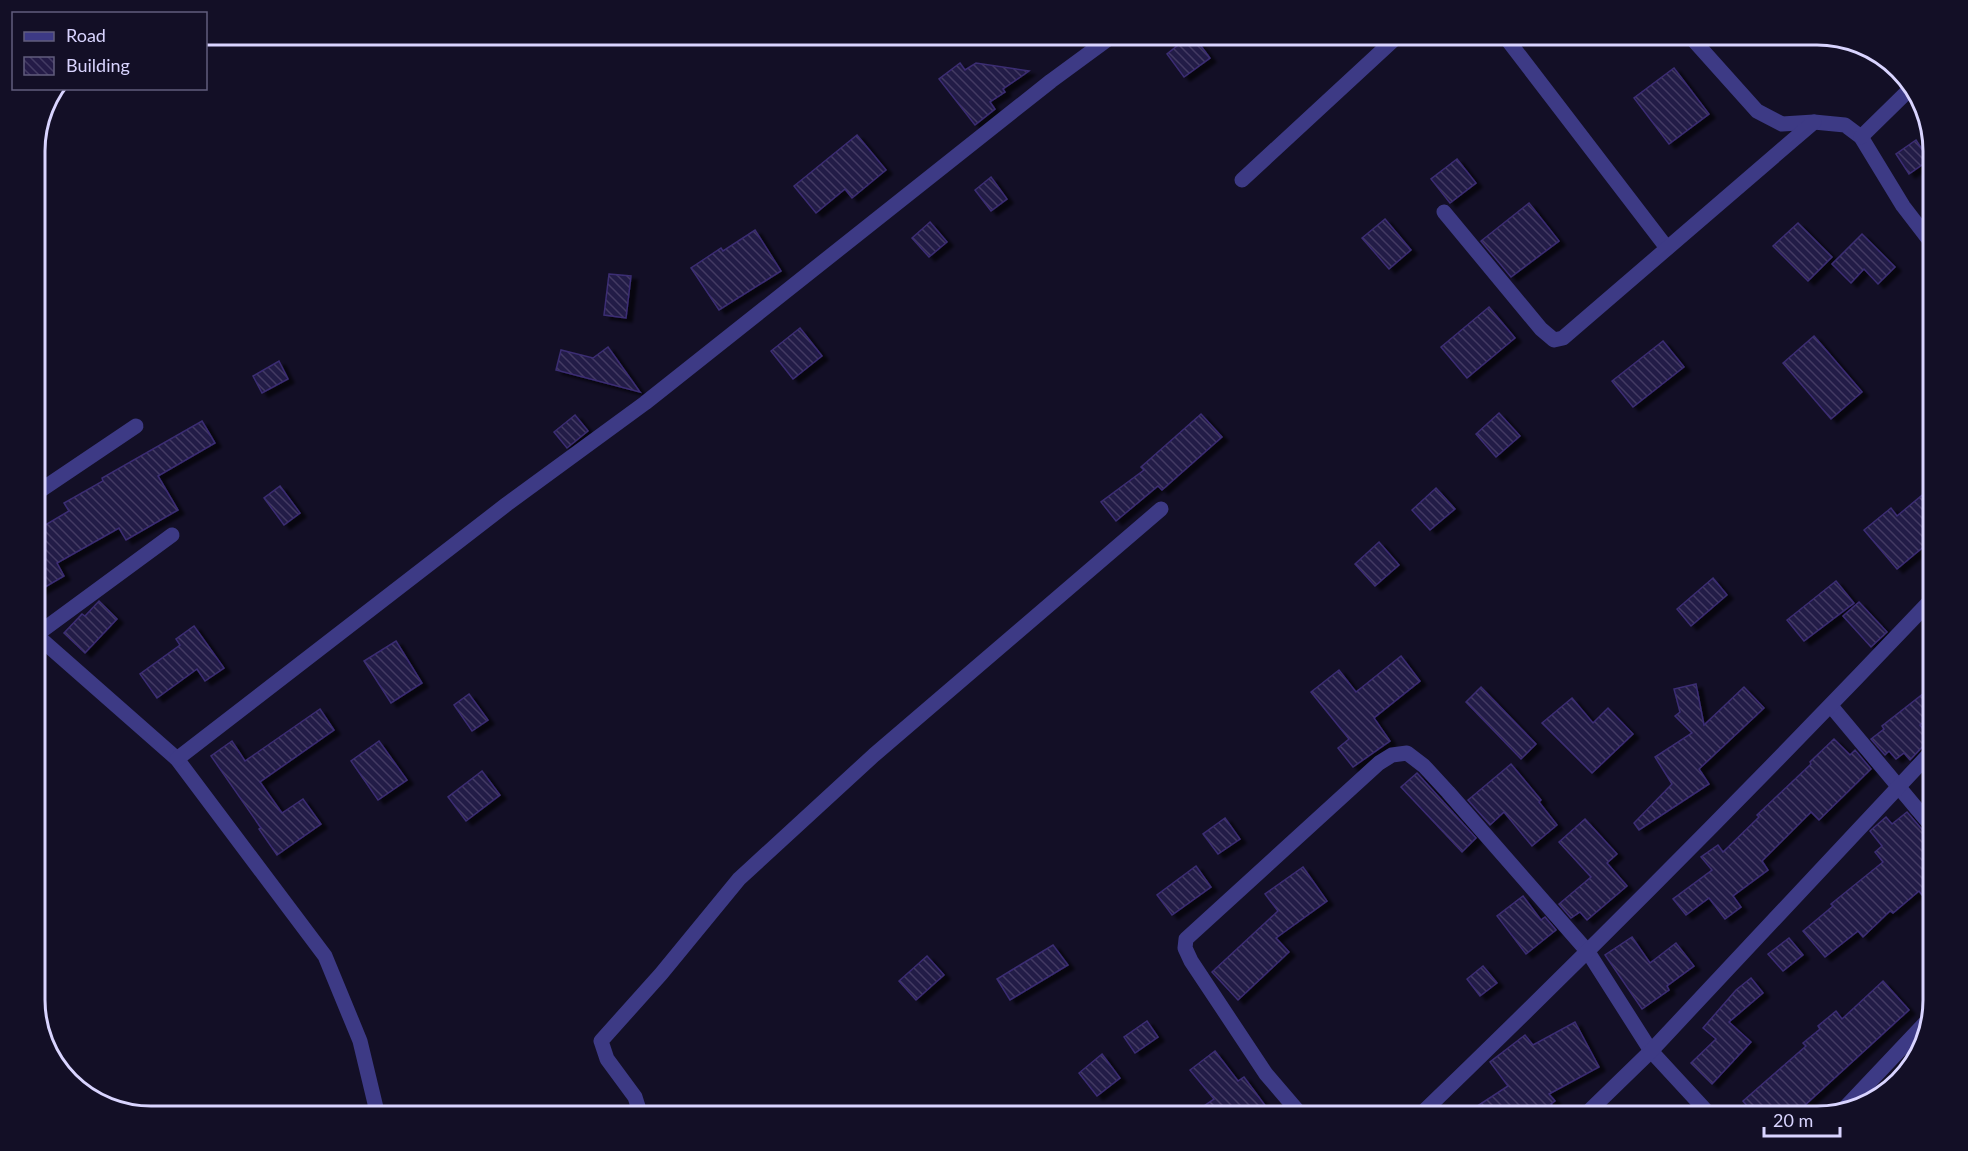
<svg xmlns="http://www.w3.org/2000/svg" width="1968" height="1151" font-family="Lato,sans-serif">
<defs>
<pattern id="building-back-hatch" width="6" height="6" patternUnits="userSpaceOnUse" patternTransform="scale(1.5)"><rect width="6" height="6" fill="#241b47"/><path d="M-1 5l2 2M0 0l6 6M5-1l2 2" fill="none" stroke="#433b63"/></pattern>
<filter id="shadow"><feDropShadow dx="6" dy="4" stdDeviation="1.5" flood-color="#0009"/></filter>
</defs>
<rect width="100%" height="100%" fill="#130f26"/>
<g fill="url(#building-back-hatch)" stroke="#3b2d73" stroke-width="1.5" filter="url(#shadow)">
<path d="M 1192,34 L 1210,58 L 1184,77 L 1167,54 Z"/>
<path d="M 960,63 L 965,70 L 976,63 L 1029,71 L 1003,89 L 1005,92 L 990,102 L 995,109 L 975,125 L 939,79 Z"/>
<path d="M 1674,68 L 1709,114 L 1669,144 L 1634,98 Z"/>
<path d="M 857,135 L 886,170 L 852,198 L 845,189 L 816,213 L 794,186 Z"/>
<path d="M 1916,140 L 1929,160 L 1909,174 L 1896,154 Z"/>
<path d="M 1457,159 L 1476,183 L 1450,203 L 1431,179 Z"/>
<path d="M 991,177 L 1007,199 L 991,211 L 975,190 Z"/>
<path d="M 1529,203 L 1559,241 L 1511,277 L 1481,241 Z"/>
<path d="M 1385,219 L 1411,250 L 1389,269 L 1362,238 Z"/>
<path d="M 930,222 L 947,242 L 929,257 L 912,238 Z"/>
<path d="M 1798,223 L 1832,257 L 1808,281 L 1773,246 Z"/>
<path d="M 755,230 L 781,271 L 719,310 L 691,268 L 721,248 L 723,251 Z"/>
<path d="M 1862,234 L 1895,267 L 1878,284 L 1864,269 L 1851,283 L 1832,264 Z"/>
<path d="M 609,274 L 631,276 L 626,318 L 604,315 Z"/>
<path d="M 1489,307 L 1515,338 L 1467,378 L 1441,347 Z"/>
<path d="M 800,328 L 822,356 L 793,379 L 771,351 Z"/>
<path d="M 1814,336 L 1862,392 L 1831,419 L 1783,363 Z"/>
<path d="M 1663,341 L 1684,367 L 1633,407 L 1612,381 Z"/>
<path d="M 608,347 L 640,392 L 556,370 L 561,350 L 593,358 Z"/>
<path d="M 279,361 L 288,379 L 262,393 L 253,376 Z"/>
<path d="M 1499,413 L 1520,436 L 1496,457 L 1476,434 Z"/>
<path d="M 1201,414 L 1222,437 L 1162,490 L 1158,486 L 1116,521 L 1101,502 L 1144,470 L 1141,467 Z"/>
<path d="M 575,415 L 588,431 L 567,448 L 554,432 Z"/>
<path d="M 202,421 L 215,443 L 158,476 L 178,510 L 126,540 L 119,528 L 57,563 L 64,576 L 35,593 L 35,526 L 37,530 L 69,511 L 64,503 L 103,481 L 102,478 Z"/>
<path d="M 280,486 L 300,513 L 284,525 L 264,498 Z"/>
<path d="M 1933,486 L 1933,539 L 1897,569 L 1864,530 L 1891,508 L 1897,516 Z"/>
<path d="M 1436,488 L 1455,509 L 1430,530 L 1412,510 Z"/>
<path d="M 1379,542 L 1399,565 L 1375,586 L 1355,564 Z"/>
<path d="M 1713,578 L 1727,595 L 1691,626 L 1677,609 Z"/>
<path d="M 1836,581 L 1854,603 L 1804,641 L 1787,620 Z"/>
<path d="M 99,601 L 117,619 L 85,653 L 64,633 L 82,614 L 85,616 Z"/>
<path d="M 1859,602 L 1887,632 L 1871,647 L 1843,616 Z"/>
<path d="M 194,626 L 224,668 L 205,681 L 197,669 L 157,698 L 140,674 L 180,645 L 176,639 Z"/>
<path d="M 396,641 L 422,683 L 391,703 L 364,661 Z"/>
<path d="M 1401,656 L 1420,681 L 1374,718 L 1390,741 L 1353,767 L 1338,748 L 1349,739 L 1311,692 L 1339,670 L 1356,692 Z"/>
<path d="M 1696,684 L 1704,725 L 1744,687 L 1764,708 L 1699,769 L 1709,784 L 1639,830 L 1634,823 L 1672,784 L 1655,757 L 1692,733 L 1675,716 L 1680,712 L 1674,689 Z"/>
<path d="M 1933,686 L 1933,714 L 1920,725 L 1932,741 L 1926,743 L 1910,760 L 1904,753 L 1896,759 L 1889,751 L 1885,755 L 1871,739 L 1884,729 L 1882,726 Z"/>
<path d="M 1481,687 L 1536,744 L 1521,759 L 1466,702 Z"/>
<path d="M 469,694 L 488,720 L 472,731 L 454,705 Z"/>
<path d="M 1572,698 L 1593,723 L 1608,708 L 1633,734 L 1592,773 L 1542,723 Z"/>
<path d="M 320,709 L 334,730 L 260,782 L 282,813 L 303,799 L 321,824 L 277,855 L 259,829 L 261,828 L 211,756 L 232,741 L 245,761 Z"/>
<path d="M 1834,739 L 1850,755 L 1855,750 L 1871,769 L 1819,820 L 1811,812 L 1762,861 L 1768,870 L 1733,896 L 1741,907 L 1725,919 L 1709,898 L 1686,915 L 1673,899 L 1712,870 L 1701,857 L 1718,845 L 1723,852 L 1759,817 L 1757,815 L 1811,764 L 1810,762 Z"/>
<path d="M 379,741 L 407,780 L 378,800 L 351,761 Z"/>
<path d="M 1511,764 L 1541,800 L 1539,802 L 1557,825 L 1532,846 L 1504,812 L 1490,825 L 1468,800 Z"/>
<path d="M 482,771 L 500,795 L 466,821 L 448,797 Z"/>
<path d="M 1417,773 L 1476,838 L 1462,852 L 1401,787 Z"/>
<path d="M 1907,812 L 1926,834 L 1933,838 L 1933,909 L 1919,891 L 1893,913 L 1890,911 L 1863,937 L 1858,931 L 1825,957 L 1803,931 L 1833,906 L 1831,904 L 1883,862 L 1875,852 L 1882,846 L 1870,831 L 1886,817 L 1892,824 Z"/>
<path d="M 1225,818 L 1240,839 L 1218,854 L 1203,834 Z"/>
<path d="M 1585,819 L 1617,854 L 1607,863 L 1627,886 L 1587,920 L 1580,912 L 1571,918 L 1559,904 L 1591,877 L 1559,842 Z"/>
<path d="M 1196,866 L 1211,887 L 1172,915 L 1157,895 Z"/>
<path d="M 1303,867 L 1327,901 L 1276,938 L 1289,952 L 1238,1000 L 1212,972 L 1278,911 L 1265,894 Z"/>
<path d="M 1523,896 L 1541,920 L 1545,917 L 1556,930 L 1526,954 L 1497,916 Z"/>
<path d="M 1632,937 L 1650,963 L 1676,943 L 1694,966 L 1667,986 L 1669,990 L 1642,1009 L 1605,955 Z"/>
<path d="M 1789,938 L 1803,955 L 1783,971 L 1768,954 Z"/>
<path d="M 1053,945 L 1068,965 L 1010,1000 L 997,979 Z"/>
<path d="M 927,956 L 944,975 L 916,1000 L 899,981 Z"/>
<path d="M 1483,966 L 1497,983 L 1480,996 L 1467,979 Z"/>
<path d="M 1751,978 L 1763,993 L 1729,1022 L 1751,1042 L 1712,1084 L 1691,1063 L 1716,1039 L 1703,1028 L 1736,990 Z"/>
<path d="M 1883,981 L 1909,1010 L 1793,1116 L 1756,1116 L 1743,1101 L 1806,1046 L 1803,1043 L 1820,1029 L 1818,1026 L 1836,1011 L 1842,1019 Z"/>
<path d="M 1147,1021 L 1158,1037 L 1135,1053 L 1124,1037 Z"/>
<path d="M 1575,1022 L 1599,1067 L 1549,1094 L 1555,1101 L 1551,1104 L 1560,1116 L 1462,1116 L 1508,1086 L 1490,1062 L 1525,1035 L 1533,1045 Z"/>
<path d="M 1215,1051 L 1238,1081 L 1244,1077 L 1273,1116 L 1189,1116 L 1214,1099 L 1190,1070 Z"/>
<path d="M 1102,1054 L 1120,1078 L 1097,1096 L 1079,1073 Z"/>
</g>
<g fill="none" stroke-linecap="round" stroke-linejoin="round">
<g stroke="#3d3a85" stroke-width="15">
<path d="M 1503,34 L 1667,248"/>
<path d="M 1688,34 L 1757,111 L 1782,124 L 1814,122 L 1845,125 L 1861,137 L 1903,206 L 1933,245"/>
<path d="M 1861,137 L 1912,87"/>
<path d="M 1242,180 L 1400,34"/>
<path d="M 1444,212 L 1541,329 L 1554,340 L 1563,338 L 1814,122"/>
<path d="M 35,494 L 136,426"/>
<path d="M 35,634 L 177,759 L 325,956 L 360,1041 L 378,1116"/>
<path d="M 36,635 L 172,535"/>
<path d="M 1831,706 L 1933,828"/>
<path d="M 177,759 L 507,504 L 645,403 L 1051,81 L 1115,34"/>
<path d="M 1843,1110 L 1928,1020"/>
<path d="M 641,1116 L 635,1097 L 607,1059 L 601,1041 L 661,974 L 739,879 L 874,755 L 1161,509"/>
<path d="M 1302,1116 L 1266,1074 L 1191,961 L 1185,948 L 1186,939 L 1379,763 L 1392,755 L 1407,753 L 1424,766 L 1448,792 L 1588,952 L 1651,1051 L 1711,1116"/>
<path d="M 1419,1116 C 1594,947 1766,774 1933,598"/>
<path d="M 1584,1116 L 1651,1051 L 1933,750"/>
</g>
</g>
<path d="M0 0H1968V1151H0ZM151 45H1817A106 106 0 0 1 1923 151V1000A106 106 0 0 1 1817 1106H151A106 106 0 0 1 45 1000V151A106 106 0 0 1 151 45Z" fill="#130f26" fill-rule="evenodd"/>
<path fill="none" stroke="#d9d4ff" stroke-width="3" d="M151 45H1817A106 106 0 0 1 1923 151V1000A106 106 0 0 1 1817 1106H151A106 106 0 0 1 45 1000V151A106 106 0 0 1 151 45Z"/>
<rect x="12" y="12" width="195" height="78" fill="#130f26" stroke="#625e7d" stroke-width="1.5"/>
<rect x="24" y="32" width="30" height="9" fill="#3d3a85" stroke="#625e7d" stroke-width="1.5"/>
<text x="66" y="42" font-size="18" fill="#d9d4ff">Road</text>
<rect x="24" y="57" width="30" height="18" fill="url(#building-back-hatch)" stroke="#625e7d" stroke-width="1.5"/>
<text x="66" y="72" font-size="18" fill="#d9d4ff">Building</text>
<path d="M1764 1127v9h76v-9" fill="none" stroke="#d9d4ff" stroke-width="3"/>
<text x="1773" y="1127" font-size="18" fill="#d9d4ff" stroke="#130f26" stroke-width="4.5" paint-order="stroke">20 m</text>
</svg>
